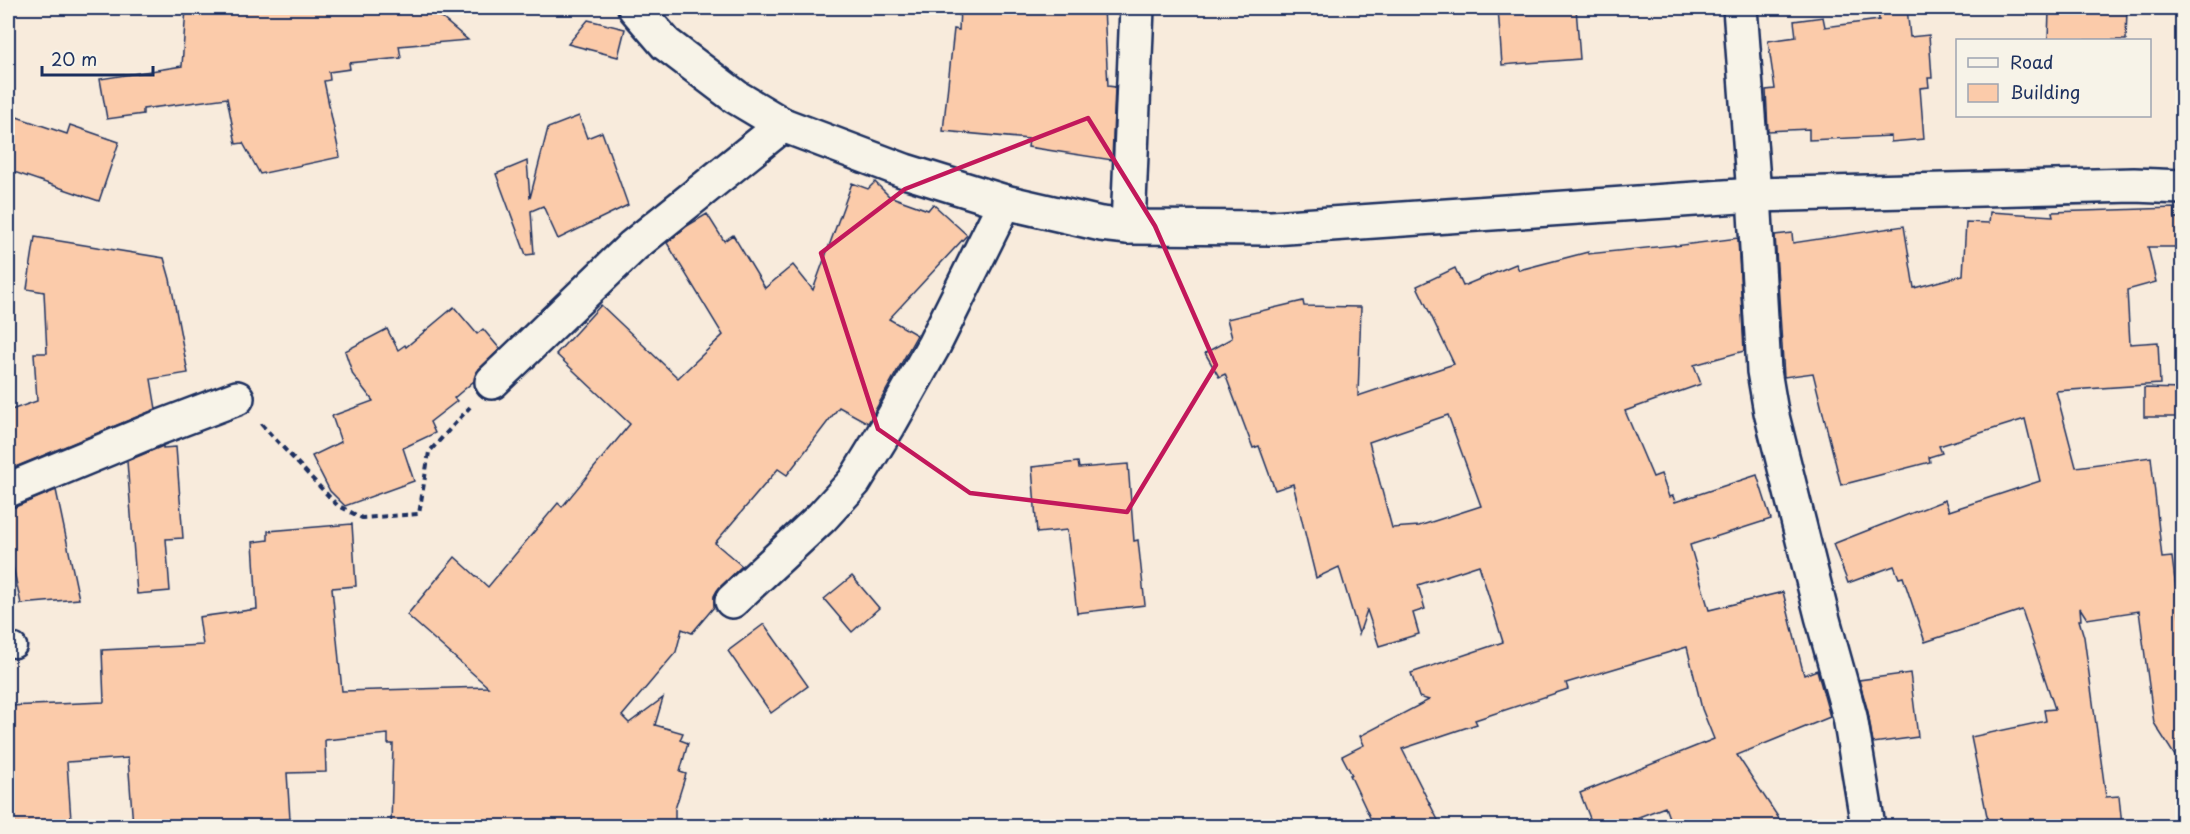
<svg xmlns="http://www.w3.org/2000/svg" width="2190" height="834" font-family="'Playpen Sans',sans-serif">
<rect width="100%" height="100%" fill="#f8ebdc"/>
<filter id="ink" filterUnits="userSpaceOnUse"><feTurbulence type="fractalNoise" baseFrequency=".0167" numOctaves="2"/><feDisplacementMap in="SourceGraphic" scale="12" xChannelSelector="R" yChannelSelector="G"/><feConvolveMatrix kernelMatrix="1 2 1 2 8 2 1 2 1" color-interpolation-filters="sRGB"/></filter>
<g filter="url(#ink)">
<g fill="#fbcbaa" stroke="#1b2f5e" stroke-width="1.5" fill-rule="evenodd">
<path d="M 186,8 L 430,8 L 468,40 L 399,46 L 401,58 L 349,63 L 350,69 L 329,72 L 330,80 L 324,81 L 340,157 L 260,174 L 243,143 L 236,144 L 227,98 L 143,109 L 143,114 L 107,119 L 100,79 L 182,66 Z"/>
<path d="M 960,8 L 1063,8 L 1063,10 L 1104,8 L 1108,86 L 1115,87 L 1112,160 L 1028,147 L 1029,139 L 943,131 L 954,29 L 959,30 Z"/>
<path d="M 1498,8 L 1576,8 L 1580,59 L 1502,65 Z"/>
<path d="M 1878,8 L 1907,8 L 1910,37 L 1929,35 L 1932,78 L 1928,78 L 1929,87 L 1920,88 L 1924,139 L 1891,142 L 1891,136 L 1809,140 L 1809,129 L 1768,131 L 1766,90 L 1775,89 L 1768,41 L 1796,37 L 1794,21 L 1823,17 L 1825,27 L 1879,20 Z"/>
<path d="M 2088,8 L 2127,8 L 2126,40 L 2048,40 L 2049,11 L 2088,12 Z"/>
<path d="M 588,20 L 625,29 L 618,57 L 568,44 Z"/>
<path d="M 8,114 L 67,134 L 70,125 L 119,142 L 99,201 L 8,170 Z"/>
<path d="M 579,116 L 587,138 L 602,132 L 628,205 L 558,239 L 543,206 L 531,211 L 534,254 L 526,255 L 496,174 L 527,161 L 530,198 L 548,128 Z"/>
<path d="M 875,182 L 889,196 L 928,210 L 933,204 L 967,235 L 889,319 L 917,335 L 868,423 L 839,407 L 787,475 L 778,469 L 715,543 L 742,566 L 719,588 L 714,596 L 714,607 L 692,633 L 682,629 L 676,652 L 622,716 L 629,723 L 663,698 L 655,725 L 683,733 L 680,740 L 688,743 L 680,772 L 686,774 L 675,809 L 675,826 L 391,826 L 393,744 L 388,744 L 388,734 L 325,740 L 326,772 L 287,773 L 290,819 L 254,822 L 255,826 L 133,826 L 128,758 L 67,762 L 71,820 L 8,825 L 8,706 L 104,702 L 102,650 L 203,645 L 199,617 L 257,609 L 253,542 L 268,540 L 268,531 L 352,524 L 356,586 L 332,588 L 342,691 L 488,687 L 407,615 L 455,557 L 488,587 L 558,503 L 562,507 L 630,424 L 556,354 L 601,305 L 678,378 L 723,335 L 667,243 L 687,226 L 707,214 L 724,241 L 733,235 L 765,288 L 793,265 L 813,290 L 852,183 L 868,189 Z"/>
<path d="M 2175,208 L 2175,218 L 2182,218 L 2182,247 L 2148,247 L 2156,282 L 2127,290 L 2130,344 L 2158,342 L 2160,384 L 2056,391 L 2076,467 L 2151,457 L 2162,558 L 2172,557 L 2182,637 L 2182,767 L 2154,723 L 2139,611 L 2087,619 L 2080,608 L 2081,620 L 2079,620 L 2084,637 L 2106,797 L 2119,796 L 2122,826 L 1989,826 L 1971,737 L 2046,721 L 2044,710 L 2055,709 L 2022,610 L 1925,642 L 1903,577 L 1899,578 L 1894,566 L 1848,583 L 1833,544 L 1945,500 L 1949,511 L 2040,481 L 2025,419 L 1939,446 L 1942,453 L 1929,457 L 1930,462 L 1841,485 L 1813,373 L 1784,377 L 1775,235 L 1792,233 L 1793,243 L 1904,226 L 1914,288 L 1963,275 L 1966,222 L 1989,223 L 1990,212 L 2053,216 L 2052,212 Z"/>
<path d="M 35,237 L 164,258 L 170,279 L 188,373 L 151,379 L 156,409 L 8,470 L 8,411 L 37,401 L 34,353 L 47,353 L 44,292 L 27,289 Z"/>
<path d="M 1738,238 L 1744,351 L 1694,365 L 1701,384 L 1625,411 L 1653,477 L 1661,474 L 1669,497 L 1673,496 L 1675,502 L 1757,475 L 1771,519 L 1690,545 L 1709,610 L 1783,592 L 1804,675 L 1817,670 L 1830,717 L 1737,755 L 1784,826 L 1672,826 L 1665,807 L 1615,826 L 1593,826 L 1580,793 L 1714,739 L 1702,709 L 1687,647 L 1566,683 L 1568,689 L 1475,720 L 1477,724 L 1402,749 L 1441,826 L 1374,826 L 1350,775 L 1352,775 L 1342,756 L 1364,745 L 1360,736 L 1429,700 L 1419,697 L 1411,673 L 1503,642 L 1479,565 L 1418,585 L 1425,609 L 1413,613 L 1419,634 L 1379,646 L 1367,610 L 1359,634 L 1339,567 L 1316,578 L 1293,484 L 1275,490 L 1259,446 L 1253,448 L 1225,374 L 1219,377 L 1205,353 L 1232,338 L 1227,319 L 1303,301 L 1304,306 L 1361,307 L 1358,396 L 1454,364 L 1417,286 L 1455,268 L 1463,286 L 1516,264 L 1519,270 L 1588,252 L 1588,254 L 1675,245 L 1675,246 ZM 1448,415 L 1481,506 L 1419,526 L 1392,528 L 1369,442 Z"/>
<path d="M 454,307 L 477,334 L 483,329 L 500,349 L 479,369 L 474,381 L 454,398 L 457,401 L 430,422 L 435,433 L 403,448 L 414,481 L 345,506 L 330,491 L 312,456 L 341,442 L 332,416 L 373,401 L 353,375 L 345,351 L 387,329 L 398,350 L 405,345 L 406,347 Z"/>
<path d="M 2144,388 L 2182,389 L 2182,417 L 2144,417 Z"/>
<path d="M 163,446 L 163,448 L 176,447 L 183,538 L 166,539 L 170,591 L 137,594 L 127,461 Z"/>
<path d="M 1078,462 L 1079,468 L 1128,464 L 1134,541 L 1138,540 L 1145,605 L 1077,613 L 1067,530 L 1037,533 L 1032,467 Z"/>
<path d="M 56,490 L 79,599 L 21,604 L 8,543 L 8,508 L 15,507 Z"/>
<path d="M 852,576 L 879,608 L 852,632 L 824,599 Z"/>
<path d="M 764,624 L 808,686 L 771,713 L 728,651 Z"/>
<path d="M 1910,673 L 1918,737 L 1873,743 L 1868,712 L 1859,680 Z"/>
</g>
<g fill="none" stroke-linecap="round" stroke-linejoin="round">
<defs>
<path id="lane" d="M 8,645 L 15,646"/>
<g id="street">
<path d="M 635,8 L 666,44 L 736,97 L 783,125 L 905,171 L 1005,202 L 1101,224 L 1128,227 L 1272,228 L 1754,195 L 2134,185 L 2182,187"/>
<path d="M 1740,8 L 1754,195 L 1764,371 L 1771,412 L 1822,616 L 1850,717 L 1868,826"/>
<path d="M 1128,227 L 1137,8"/>
<path d="M 492,382 L 633,246 L 783,125"/>
<path d="M 8,490 L 158,428 L 237,398"/>
<path d="M 732,601 L 822,517 L 854,482 L 889,425 L 934,345 L 1005,202"/>
</g>
</defs>
<use href="#lane" stroke="#1b2f5e" stroke-width="27"/>
<use href="#street" stroke="#1b2f5e" stroke-width="38"/>
<path stroke="#1b2f5e" stroke-width="4" stroke-dasharray="6 4.5" stroke-linecap="butt" d="M 261,424 L 337,505 L 362,518 L 419,514 L 429,452 L 470,407"/>
<use href="#lane" stroke="#f7f3e8" stroke-width="22"/>
<use href="#street" stroke="#f7f3e8" stroke-width="33"/>
</g>
</g>
<path fill="none" stroke="#c2185b" stroke-width="4.5" stroke-linejoin="round" d="M 1088,118 L 1155,226 L 1216,365 L 1127,512 L 970,493 L 878,429 L 821,253 L 905,189 Z"/>
<rect width="2190" height="834" fill="none" stroke="#f7f3e8" stroke-width="30"/>
<rect x="15" y="15" width="2160" height="804" fill="none" stroke="#1b2f5e" stroke-width="2" filter="url(#ink)"/>
<rect x="1956" y="39" width="195" height="78" fill="#f7f3e8" stroke="#9fa5b1" stroke-width="1.5"/>
<rect x="1968" y="58" width="30" height="9" fill="#f7f3e8" stroke="#9fa5b1" stroke-width="1.5"/>
<text x="2010" y="69" font-size="18" fill="#1b2f5e">Road</text>
<rect x="1968" y="84" width="30" height="18" fill="#fbcbaa" stroke="#9fa5b1" stroke-width="1.5"/>
<text x="2010" y="99" font-size="18" fill="#1b2f5e">Building</text>
<path d="M42 66v9h111v-9" fill="none" stroke="#1b2f5e" stroke-width="3"/>
<text x="51" y="66" font-size="18" fill="#1b2f5e" stroke="#f7f3e8" stroke-width="4.5" paint-order="stroke">20 m</text>
</svg>
